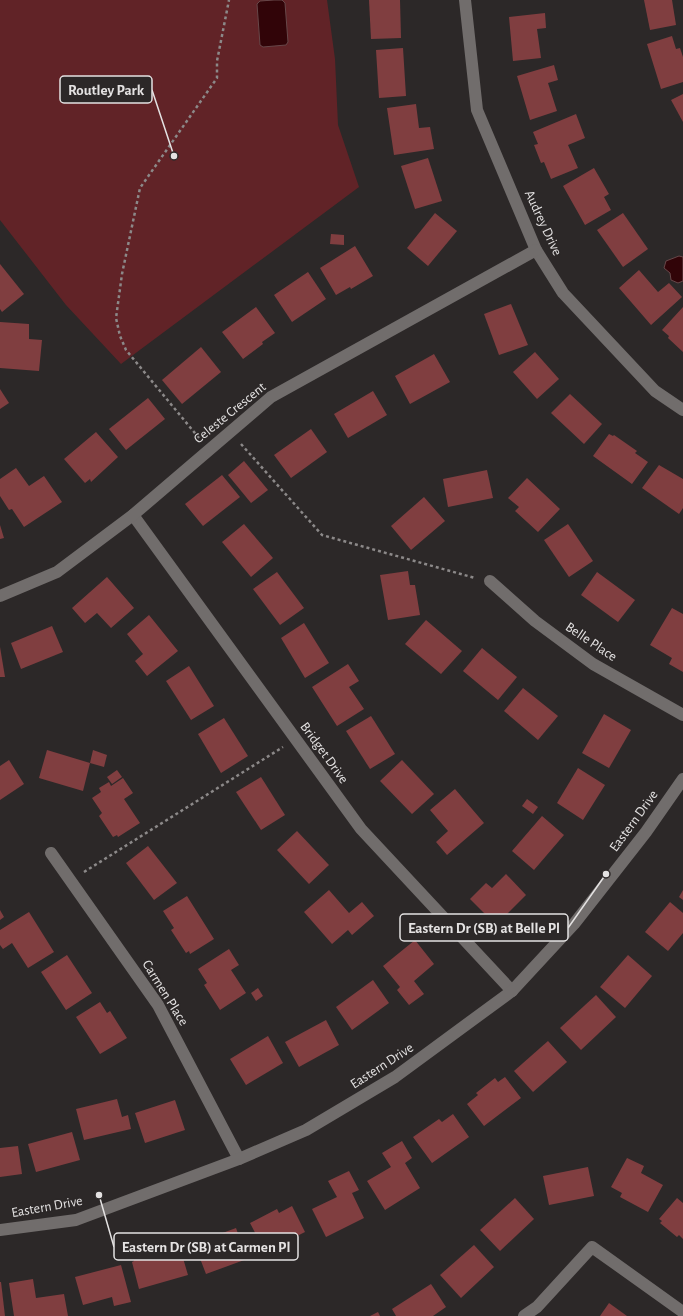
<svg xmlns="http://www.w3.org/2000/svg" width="683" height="1316" font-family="'Alegreya Sans',sans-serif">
<rect width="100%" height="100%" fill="#2c2828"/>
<path fill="#612327" d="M 0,0 L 327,0 L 335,59 L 338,125 L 359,187 L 121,364 L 66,305 L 0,220 Z"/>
<g fill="#310408" stroke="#674749">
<path d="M 274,0 L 282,0 L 285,3 L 288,42 L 286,45 L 263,47 L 260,45 L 257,4 L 260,1 Z"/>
<path d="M 679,256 L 683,257 L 683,281 L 678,283 L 671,280 L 670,273 L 664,268 L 666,261 Z"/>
</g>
<g fill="#803e40">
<path d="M 369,0 L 400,0 L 401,38 L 371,39 Z"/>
<path d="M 644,0 L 672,0 L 676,25 L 650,30 Z"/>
<path d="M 545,13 L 546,28 L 537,29 L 541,58 L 513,61 L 509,17 Z"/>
<path d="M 672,36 L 676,49 L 680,48 L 683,57 L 683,82 L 661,89 L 647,44 Z"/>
<path d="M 403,48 L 406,96 L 379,98 L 376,50 Z"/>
<path d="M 554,65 L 558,80 L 548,83 L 557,111 L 530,120 L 517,76 Z"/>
<path d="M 683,94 L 683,122 L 671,100 Z"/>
<path d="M 416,104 L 419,128 L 430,127 L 434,149 L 394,155 L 387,108 Z"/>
<path d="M 576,114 L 585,138 L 568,145 L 578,168 L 551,179 L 544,162 L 541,163 L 534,145 L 538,144 L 533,132 Z"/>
<path d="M 428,158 L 442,201 L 415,209 L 401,166 Z"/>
<path d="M 594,168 L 609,194 L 604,197 L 611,210 L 585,225 L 563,186 Z"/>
<path d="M 435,213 L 457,231 L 428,266 L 407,248 Z"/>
<path d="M 623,213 L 648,249 L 623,267 L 597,230 Z"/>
<path d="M 331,234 L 344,235 L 344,245 L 330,244 Z"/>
<path d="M 355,246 L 373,276 L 351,289 L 350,287 L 336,295 L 320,268 Z"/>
<path d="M 0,264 L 24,294 L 2,312 L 0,309 Z"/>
<path d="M 639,270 L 658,292 L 669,283 L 682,297 L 651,325 L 619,288 Z"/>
<path d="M 308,272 L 326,299 L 292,322 L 274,295 Z"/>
<path d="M 511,304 L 528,345 L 499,355 L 484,314 Z"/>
<path d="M 256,307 L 275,333 L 262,342 L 263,344 L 243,359 L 222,332 Z"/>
<path d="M 683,307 L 683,352 L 668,338 L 669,336 L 662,330 Z"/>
<path d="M 0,322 L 29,324 L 29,339 L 42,340 L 39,371 L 0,368 Z"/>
<path d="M 201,347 L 221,372 L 182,404 L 162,380 Z"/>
<path d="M 535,352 L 559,379 L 537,399 L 513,372 Z"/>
<path d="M 434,354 L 450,382 L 410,404 L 395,376 Z"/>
<path d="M 0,389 L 9,403 L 0,409 Z"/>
<path d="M 373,391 L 387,415 L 348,438 L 334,414 Z"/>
<path d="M 570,394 L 602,424 L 584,444 L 551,413 Z"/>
<path d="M 148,398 L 165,419 L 126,450 L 109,429 Z"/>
<path d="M 311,429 L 327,452 L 291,478 L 274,455 Z"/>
<path d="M 96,432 L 118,457 L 91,482 L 90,479 L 85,483 L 64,459 Z"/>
<path d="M 609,434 L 613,436 L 614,435 L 637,451 L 635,453 L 648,462 L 632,484 L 593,456 Z"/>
<path d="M 244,461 L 268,490 L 251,503 L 228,475 Z"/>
<path d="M 659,465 L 683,479 L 683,508 L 679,514 L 642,488 Z"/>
<path d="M 16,468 L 29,486 L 44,476 L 62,502 L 24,527 L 12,509 L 9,510 L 0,496 L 0,479 Z"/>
<path d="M 487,470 L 493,498 L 448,507 L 443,479 Z"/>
<path d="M 222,475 L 240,497 L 203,526 L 185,504 Z"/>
<path d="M 527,478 L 560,509 L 538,532 L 515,511 L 519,507 L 508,498 Z"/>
<path d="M 424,497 L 445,521 L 411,550 L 391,526 Z"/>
<path d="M 244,524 L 273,558 L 251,577 L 222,542 Z"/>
<path d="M 568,524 L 593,561 L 569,577 L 544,540 Z"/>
<path d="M 0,525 L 4,538 L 0,539 Z"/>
<path d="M 408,571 L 410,585 L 415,585 L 420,615 L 388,620 L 380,575 Z"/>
<path d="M 277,572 L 304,608 L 280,625 L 253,589 Z"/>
<path d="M 597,572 L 635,600 L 618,622 L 581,595 Z"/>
<path d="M 107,577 L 134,608 L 111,628 L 97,613 L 85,623 L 72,608 Z"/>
<path d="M 672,608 L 683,614 L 683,672 L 669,664 L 672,658 L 650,645 Z"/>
<path d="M 149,615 L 178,651 L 147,676 L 135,661 L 143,654 L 127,634 Z"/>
<path d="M 426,620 L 462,651 L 441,674 L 405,644 Z"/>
<path d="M 304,623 L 329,663 L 305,678 L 281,638 Z"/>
<path d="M 52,626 L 63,652 L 21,669 L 11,643 Z"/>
<path d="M 0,647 L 5,677 L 0,677 Z"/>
<path d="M 482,648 L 517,677 L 498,700 L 463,671 Z"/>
<path d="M 348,664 L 359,681 L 349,687 L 364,709 L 337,726 L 312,687 Z"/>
<path d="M 189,666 L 214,706 L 191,720 L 166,681 Z"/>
<path d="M 523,688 L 558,716 L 538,740 L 504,711 Z"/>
<path d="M 604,714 L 631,730 L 609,768 L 582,753 Z"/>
<path d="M 371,716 L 395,754 L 370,769 L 346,731 Z"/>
<path d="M 224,718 L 248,756 L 221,773 L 198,734 Z"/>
<path d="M 47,750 L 90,763 L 83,791 L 39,778 Z"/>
<path d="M 93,750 L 107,755 L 104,767 L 90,763 Z"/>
<path d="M 9,760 L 24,784 L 0,800 L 0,766 Z"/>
<path d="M 402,760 L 434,794 L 412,814 L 380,781 Z"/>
<path d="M 578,768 L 605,785 L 583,820 L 557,803 Z"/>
<path d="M 117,770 L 122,777 L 112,784 L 107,777 Z"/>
<path d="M 261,777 L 285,815 L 261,830 L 236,792 Z"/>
<path d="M 123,778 L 133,793 L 124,799 L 140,823 L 118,837 L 117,835 L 113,837 L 99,816 L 102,813 L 92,798 L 101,792 L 99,788 L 109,782 L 111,786 Z"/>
<path d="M 455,789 L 484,823 L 447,855 L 436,842 L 448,831 L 430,810 Z"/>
<path d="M 527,799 L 538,807 L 533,814 L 522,806 Z"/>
<path d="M 542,816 L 564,835 L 534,870 L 512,851 Z"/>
<path d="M 297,831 L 329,865 L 309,884 L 277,850 Z"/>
<path d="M 148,846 L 177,883 L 154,900 L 126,863 Z"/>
<path d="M 506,874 L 526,895 L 496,925 L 470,899 L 486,883 L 492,888 Z"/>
<path d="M 329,890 L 349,913 L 362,902 L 374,916 L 352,935 L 348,930 L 332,944 L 304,912 Z"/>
<path d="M 683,890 L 683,900 L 679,897 Z"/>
<path d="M 187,896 L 214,939 L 190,954 L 189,951 L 186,953 L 171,930 L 174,928 L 163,911 Z"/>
<path d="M 670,902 L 683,913 L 683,933 L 668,951 L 645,932 Z"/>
<path d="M 0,910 L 4,917 L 0,920 Z"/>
<path d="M 29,912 L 54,952 L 28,968 L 12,943 L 3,949 L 0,945 L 0,930 Z"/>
<path d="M 415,940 L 434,964 L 414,981 L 424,994 L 409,1005 L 397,990 L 400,987 L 383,966 Z"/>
<path d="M 229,949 L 239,965 L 231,970 L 246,993 L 220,1010 L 204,985 L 207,983 L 198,969 Z"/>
<path d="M 67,955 L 92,993 L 66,1010 L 41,972 Z"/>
<path d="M 628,955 L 652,976 L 625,1008 L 600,987 Z"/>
<path d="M 373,980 L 389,1003 L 352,1030 L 336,1007 Z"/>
<path d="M 258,988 L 263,996 L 256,1001 L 251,993 Z"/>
<path d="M 596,995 L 616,1017 L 581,1050 L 560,1028 Z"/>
<path d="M 100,1002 L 107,1013 L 110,1011 L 127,1038 L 100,1054 L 76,1017 Z"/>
<path d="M 326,1020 L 339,1045 L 299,1067 L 285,1042 Z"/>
<path d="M 268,1036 L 283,1063 L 246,1085 L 230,1059 Z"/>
<path d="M 548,1041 L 567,1062 L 533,1092 L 514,1071 Z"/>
<path d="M 505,1077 L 521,1098 L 484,1126 L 467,1104 L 478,1095 L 476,1093 L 495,1078 L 498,1082 Z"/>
<path d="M 117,1099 L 122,1117 L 128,1115 L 131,1129 L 84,1140 L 76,1109 Z"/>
<path d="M 175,1100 L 185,1130 L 145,1143 L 135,1113 Z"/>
<path d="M 453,1114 L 469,1137 L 432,1163 L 413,1137 L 439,1119 L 442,1122 Z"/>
<path d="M 72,1132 L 80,1160 L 36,1172 L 28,1144 Z"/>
<path d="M 402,1141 L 412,1158 L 405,1163 L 420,1188 L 385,1210 L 367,1181 L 391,1167 L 382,1153 Z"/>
<path d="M 18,1146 L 22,1174 L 0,1177 L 0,1148 Z"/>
<path d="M 627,1158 L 644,1166 L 641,1173 L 663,1185 L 648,1212 L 620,1197 L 622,1193 L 611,1187 Z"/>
<path d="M 588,1167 L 594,1196 L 549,1205 L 543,1176 Z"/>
<path d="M 349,1171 L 359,1190 L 352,1193 L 364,1218 L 326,1237 L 312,1209 L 337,1197 L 328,1181 Z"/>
<path d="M 515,1198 L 534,1219 L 500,1251 L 480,1230 Z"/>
<path d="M 677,1198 L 683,1203 L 683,1239 L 679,1235 L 677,1237 L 660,1223 L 662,1221 L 659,1219 Z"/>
<path d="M 292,1206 L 305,1232 L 265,1252 L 250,1223 L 277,1209 L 279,1213 Z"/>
<path d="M 236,1228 L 247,1259 L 206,1274 L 196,1248 L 210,1242 L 209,1238 Z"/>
<path d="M 474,1245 L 494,1267 L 461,1298 L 440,1275 Z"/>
<path d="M 180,1248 L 188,1275 L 139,1289 L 132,1262 L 134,1261 L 134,1259 L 161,1251 L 161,1254 Z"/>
<path d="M 121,1265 L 131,1302 L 114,1306 L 112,1297 L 83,1305 L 75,1277 Z"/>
<path d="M 33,1279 L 36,1298 L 64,1294 L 68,1316 L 14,1316 L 9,1283 Z"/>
<path d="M 0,1282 L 1,1282 L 5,1316 L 0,1316 Z"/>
<path d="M 431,1284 L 446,1307 L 433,1316 L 396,1316 L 392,1309 Z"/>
<path d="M 609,1303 L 627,1316 L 600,1316 Z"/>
<path d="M 378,1312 L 380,1316 L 370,1316 Z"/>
</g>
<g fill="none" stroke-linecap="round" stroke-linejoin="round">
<g stroke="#8c8989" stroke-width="2.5" stroke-dasharray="3 3" stroke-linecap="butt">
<path d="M 199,438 L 126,350 L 120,336 L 116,318 L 122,274 L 140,188 L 217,78 L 217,61 L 229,0"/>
<path d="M 241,444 L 322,535 L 475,578"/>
<path d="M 84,872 L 283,747"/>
</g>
<g stroke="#716d6c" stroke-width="12">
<path d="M 465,0 L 477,110 L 536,250 L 563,293 L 655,391 L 683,410"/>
<path d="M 133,515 L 361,829 L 512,991"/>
<path d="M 490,581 L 535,621 L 593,664 L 683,715"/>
<path d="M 0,596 L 57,572 L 133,515 L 271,397 L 536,250"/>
<path d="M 51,853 L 158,1005 L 239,1159"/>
<path d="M 0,1230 L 76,1220 L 239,1159 L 306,1130 L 395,1077 L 512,991 L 574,924 L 646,832 L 683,779"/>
<path d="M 524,1316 L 537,1307 L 592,1247 L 683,1312"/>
</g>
</g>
<g text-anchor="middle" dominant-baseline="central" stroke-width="3" stroke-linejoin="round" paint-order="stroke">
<g font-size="14" fill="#e4e2e2" stroke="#2c2828">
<text transform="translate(543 223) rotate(65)">Audrey Drive</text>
<text transform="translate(230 413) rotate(-39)">Celeste Crescent</text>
<text transform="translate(591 642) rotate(34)">Belle Place</text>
<text transform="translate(324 753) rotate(54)">Bridget Drive</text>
<text transform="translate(634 821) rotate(-54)">Eastern Drive</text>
<text transform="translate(165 993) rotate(58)">Carmen Place</text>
<text transform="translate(382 1066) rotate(-33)">Eastern Drive</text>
<text transform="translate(47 1207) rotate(-10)">Eastern Drive</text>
</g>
</g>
<path fill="none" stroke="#e4e2e2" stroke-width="1.5" d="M174 156L152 90M606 874L568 928M99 1195L114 1247"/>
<g fill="#e4e2e2" stroke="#2c2828" stroke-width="1.5">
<circle cx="174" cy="156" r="4"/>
<circle cx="606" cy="874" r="4"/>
<circle cx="99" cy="1195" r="4"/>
</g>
<g fill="#2c2828" stroke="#e4e2e2" stroke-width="1.5">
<rect x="60" y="76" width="92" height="27" rx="4"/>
<rect x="400" y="914" width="168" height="27" rx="4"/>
<rect x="114" y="1233" width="184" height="27" rx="4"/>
</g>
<g font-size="15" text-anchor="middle" font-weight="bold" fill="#e4e2e2">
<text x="106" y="95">Routley Park</text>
<text x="484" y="933">Eastern Dr (SB) at Belle Pl</text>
<text x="206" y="1252">Eastern Dr (SB) at Carmen Pl</text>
</g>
</svg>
